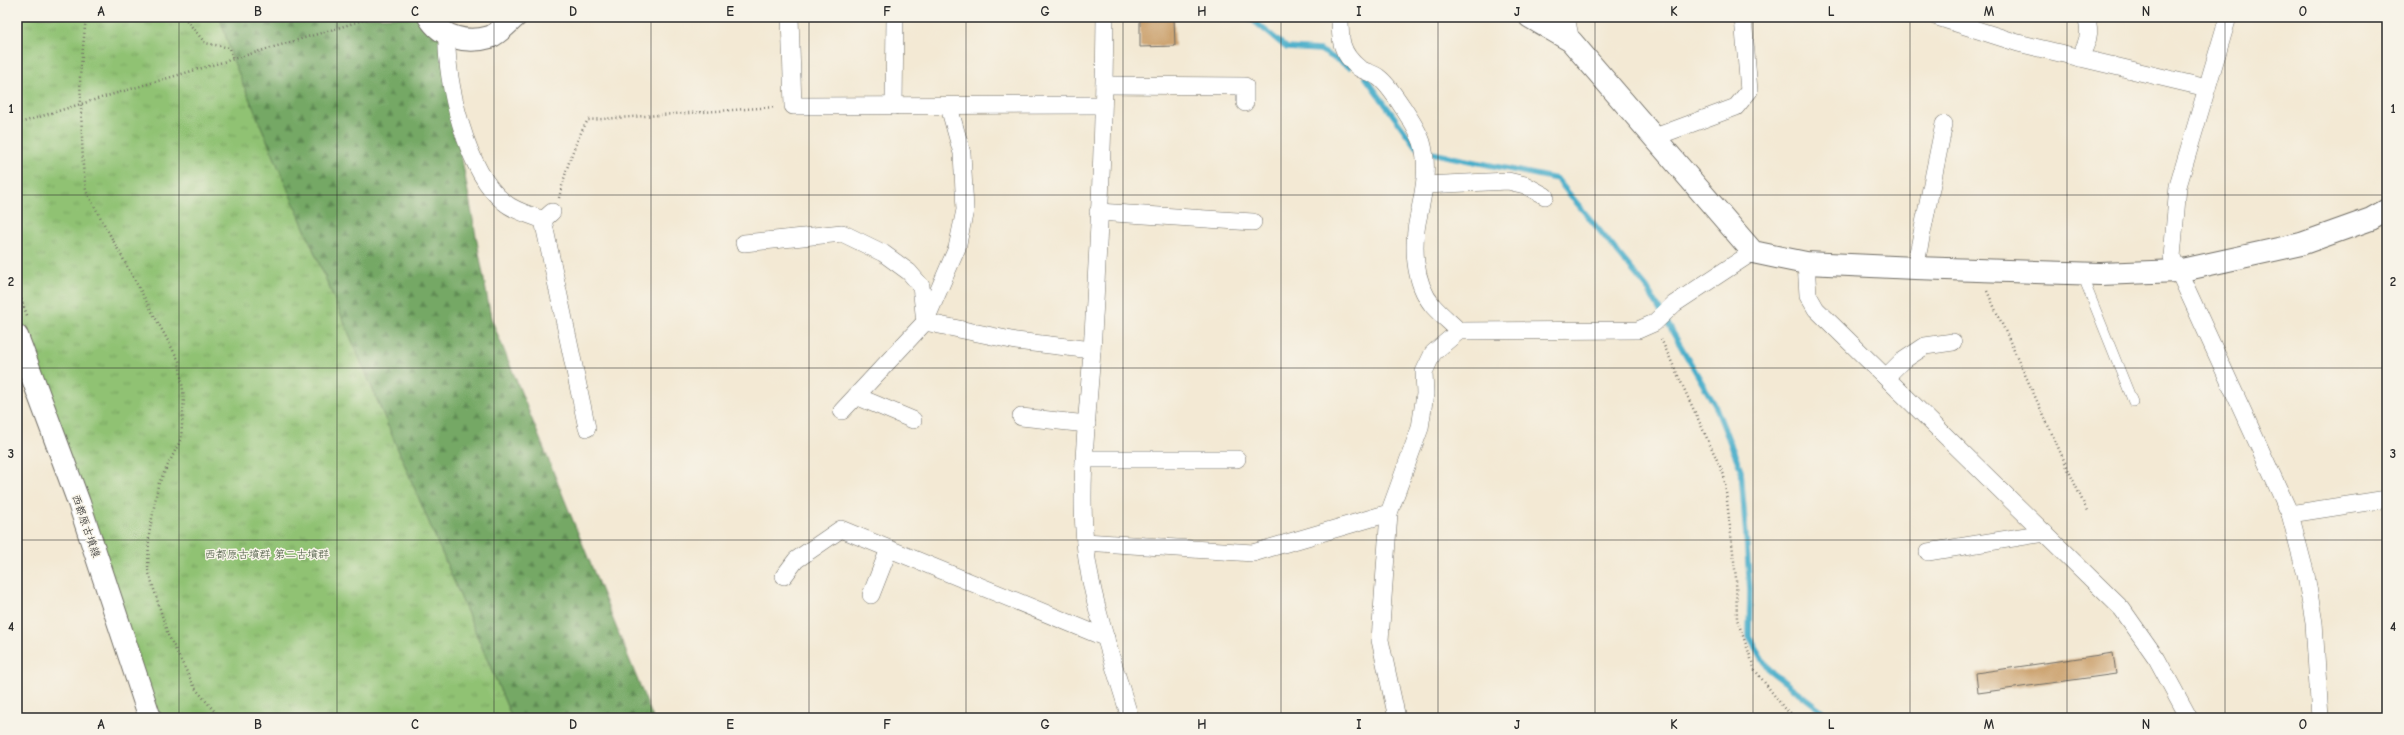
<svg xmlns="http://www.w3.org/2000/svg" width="2404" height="735" font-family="'Comic Neue','Klee One',sans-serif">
<defs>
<pattern id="grass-tufts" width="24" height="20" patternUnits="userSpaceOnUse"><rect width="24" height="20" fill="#90c273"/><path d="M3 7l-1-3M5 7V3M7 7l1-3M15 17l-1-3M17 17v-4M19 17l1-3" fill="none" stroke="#769e5f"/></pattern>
<pattern id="forest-firs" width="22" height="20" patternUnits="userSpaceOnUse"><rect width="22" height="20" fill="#74a865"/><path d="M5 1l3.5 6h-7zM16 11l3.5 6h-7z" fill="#5f8953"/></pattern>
</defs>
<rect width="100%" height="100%" fill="#f7f3e8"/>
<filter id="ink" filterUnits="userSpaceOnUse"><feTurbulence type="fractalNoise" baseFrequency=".025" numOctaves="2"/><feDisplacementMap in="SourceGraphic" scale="8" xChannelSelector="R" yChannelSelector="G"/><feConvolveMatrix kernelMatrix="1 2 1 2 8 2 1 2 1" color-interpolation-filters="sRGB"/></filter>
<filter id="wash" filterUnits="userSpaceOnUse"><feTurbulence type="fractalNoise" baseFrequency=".012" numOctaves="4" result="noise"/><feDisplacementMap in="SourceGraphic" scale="16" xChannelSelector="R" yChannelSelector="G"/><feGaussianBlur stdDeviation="0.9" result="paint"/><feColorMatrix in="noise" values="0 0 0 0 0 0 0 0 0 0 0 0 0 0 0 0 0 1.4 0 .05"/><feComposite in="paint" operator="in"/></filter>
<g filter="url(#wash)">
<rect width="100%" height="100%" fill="#f3e9d4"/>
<path fill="url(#grass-tufts)" stroke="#5e764f" d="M 17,17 L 220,17 L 233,60 L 512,718 L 150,718 L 17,336 Z"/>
<path fill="url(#forest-firs)" stroke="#506a48" d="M 220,17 L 436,17 L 491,318 L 653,718 L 512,718 L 233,60 Z"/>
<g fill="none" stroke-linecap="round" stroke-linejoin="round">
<g stroke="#4aaeca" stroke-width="5.5">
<path d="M 1249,17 L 1287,48 L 1320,50 L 1349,67"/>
<path d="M 1366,78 L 1416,147"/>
<path d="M 1427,152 L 1557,179 L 1647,288 L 1715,405 L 1741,470 L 1750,590 L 1749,637 L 1769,670 L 1821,710 L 1827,718"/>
</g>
</g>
<g id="blocks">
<g fill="#cda573">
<path d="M 1140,17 L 1174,17 L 1175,46 L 1140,47 Z"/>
<path d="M 2113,653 L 2116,674 L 1978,693 L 1976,673 Z"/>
</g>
</g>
</g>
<g filter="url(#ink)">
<use href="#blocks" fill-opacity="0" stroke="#716e66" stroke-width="1"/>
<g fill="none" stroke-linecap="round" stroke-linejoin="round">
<defs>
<path id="service" d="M 2082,275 L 2133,402"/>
<g id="minor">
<path d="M 790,17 L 793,106 L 1103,105"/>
<path d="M 1105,17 C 1104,128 1099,240 1092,351 C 1088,414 1079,479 1085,543 C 1090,598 1114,664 1130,718"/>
<path d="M 1340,17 C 1340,39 1340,53 1359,68 C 1365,72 1373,73 1378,77 C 1390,85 1417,128 1422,142 C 1429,167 1424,190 1419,214 C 1412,243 1413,282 1433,306 C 1441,315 1451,323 1459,331"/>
<path d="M 1566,17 L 1571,41"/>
<path d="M 1937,17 L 2018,43 L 2207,88"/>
<path d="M 2228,17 L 2178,186 L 2172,257 L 2290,514 L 2306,575 L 2314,623 L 2320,718"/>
<path d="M 447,35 C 445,81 467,173 504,202 C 514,211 531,215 543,220 L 552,212"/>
<path d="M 2079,58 C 2087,44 2092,33 2086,17"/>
<path d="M 1104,85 L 1245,86 L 1245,103"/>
<path d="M 894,106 L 895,17"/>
<path d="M 1655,137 L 1736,107 L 1749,91 L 1743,17"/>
<path d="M 1425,185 L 1508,181 L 1525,185 L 1545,196"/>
<path d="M 1098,212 L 1253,222"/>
<path d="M 543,220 L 587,428"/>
<path d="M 744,243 L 842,233 L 883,253 L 909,272 L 921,286 L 925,322 L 1016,341 L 1092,350"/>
<path d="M 1806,263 L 1808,295 L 1816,309 L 2122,609 L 2157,659 L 2189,718"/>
<path d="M 1915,268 L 1944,124"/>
<path d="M 1886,377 L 1901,362 L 1925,346 L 1953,342"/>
<path d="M 856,396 L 913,420"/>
<path d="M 842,411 L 925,322 L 957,248 L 965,210 L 962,153 L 949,107"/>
<path d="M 1021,417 L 1087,424"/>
<path d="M 1085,459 L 1237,459"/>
<path d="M 1389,513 L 1380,640 L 1397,718"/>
<path d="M 2290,514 L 2387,499"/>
<path d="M 1085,542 L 1253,553 L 1389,513 L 1420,428 L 1425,394 L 1424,372 L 1433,353 L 1459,331 L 1638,330 L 1654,323 L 1674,304 L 1753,252"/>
<path d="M 1928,552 L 2045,533"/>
<path d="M 784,576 L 796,560 L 841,529 L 1106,638"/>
<path d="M 871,595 L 889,549"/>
</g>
<g id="tertiary">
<path d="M 429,17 C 442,38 467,44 490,37 C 498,34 508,23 515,17"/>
<path d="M 1530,17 L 1571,41 L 1753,252 L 1806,263 L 1915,268 L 2100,274 L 2178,271 L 2301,244 L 2371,219 L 2387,210"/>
</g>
<path id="secondary" d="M 17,336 L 79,503 L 150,718"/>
</defs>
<use href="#service" stroke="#716e66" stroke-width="10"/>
<use href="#minor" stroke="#716e66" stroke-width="18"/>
<use href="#tertiary" stroke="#716e66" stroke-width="24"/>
<use href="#secondary" stroke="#716e66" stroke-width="24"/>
<g stroke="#716e66" stroke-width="2.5" stroke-dasharray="1 3" stroke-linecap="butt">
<path d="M 86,17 L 80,77 L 83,166 L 86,191 L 179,361 L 184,398 L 181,439 L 158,485 L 149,535 L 148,570 L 168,635 L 195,688 L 220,718"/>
<path d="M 184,17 L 205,43 L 230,48 L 233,60"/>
<path d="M 17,124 C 135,86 255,54 373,17"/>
<path d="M 559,198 C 566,170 573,145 588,120 L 775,107"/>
<path d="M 17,288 L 28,318"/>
<path d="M 1987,291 L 2088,513"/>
<path d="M 1661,339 L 1724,475 L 1736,578 L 1737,619 L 1755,670 L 1784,708 L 1797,718"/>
</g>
<use href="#service" stroke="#fff" stroke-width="9"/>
<use href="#minor" stroke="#fff" stroke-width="17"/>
<use href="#tertiary" stroke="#fff" stroke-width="22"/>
<use href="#secondary" stroke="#fff" stroke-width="22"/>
</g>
</g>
<path fill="none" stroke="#2b2b2b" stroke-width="1" stroke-opacity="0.55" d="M 179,17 L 179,718M 337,17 L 337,718M 494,17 L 494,718M 651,17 L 651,718M 809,17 L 809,718M 966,17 L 966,718M 1123,17 L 1123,718M 1281,17 L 1281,718M 1438,17 L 1438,718M 1595,17 L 1595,718M 1753,17 L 1753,718M 1910,17 L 1910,718M 2067,17 L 2067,718M 2225,17 L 2225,718M 17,195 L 2387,195M 17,368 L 2387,368M 17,540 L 2387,540"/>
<g text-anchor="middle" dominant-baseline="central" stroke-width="3" stroke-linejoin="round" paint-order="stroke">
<g font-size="11" fill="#2b2b2b" stroke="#f7f3e8">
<text transform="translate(86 526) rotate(71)">西都原古墳線</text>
</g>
<g font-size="11" fill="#495841" stroke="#f7f3e8">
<text x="267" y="554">西都原古墳群 第二古墳群</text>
</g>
</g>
<rect width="2404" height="735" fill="none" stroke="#f7f3e8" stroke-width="44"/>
<rect x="22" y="22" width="2360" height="691" fill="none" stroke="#2b2b2b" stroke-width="1.5"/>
<g font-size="13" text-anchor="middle" font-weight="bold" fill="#2b2b2b">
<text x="101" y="16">A</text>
<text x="258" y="16">B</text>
<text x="415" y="16">C</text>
<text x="573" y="16">D</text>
<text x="730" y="16">E</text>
<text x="887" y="16">F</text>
<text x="1045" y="16">G</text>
<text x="1202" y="16">H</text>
<text x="1359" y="16">I</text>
<text x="1517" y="16">J</text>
<text x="1674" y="16">K</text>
<text x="1831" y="16">L</text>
<text x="1989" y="16">M</text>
<text x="2146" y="16">N</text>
<text x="2303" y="16">O</text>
<text x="11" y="113">1</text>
<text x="2393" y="113">1</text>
<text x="11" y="286">2</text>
<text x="2393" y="286">2</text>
<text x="11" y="458">3</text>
<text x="2393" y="458">3</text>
<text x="11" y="631">4</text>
<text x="2393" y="631">4</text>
<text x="101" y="729">A</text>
<text x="258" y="729">B</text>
<text x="415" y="729">C</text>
<text x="573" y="729">D</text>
<text x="730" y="729">E</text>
<text x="887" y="729">F</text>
<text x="1045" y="729">G</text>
<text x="1202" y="729">H</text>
<text x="1359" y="729">I</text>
<text x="1517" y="729">J</text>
<text x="1674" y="729">K</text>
<text x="1831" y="729">L</text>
<text x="1989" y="729">M</text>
<text x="2146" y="729">N</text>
<text x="2303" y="729">O</text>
</g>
</svg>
